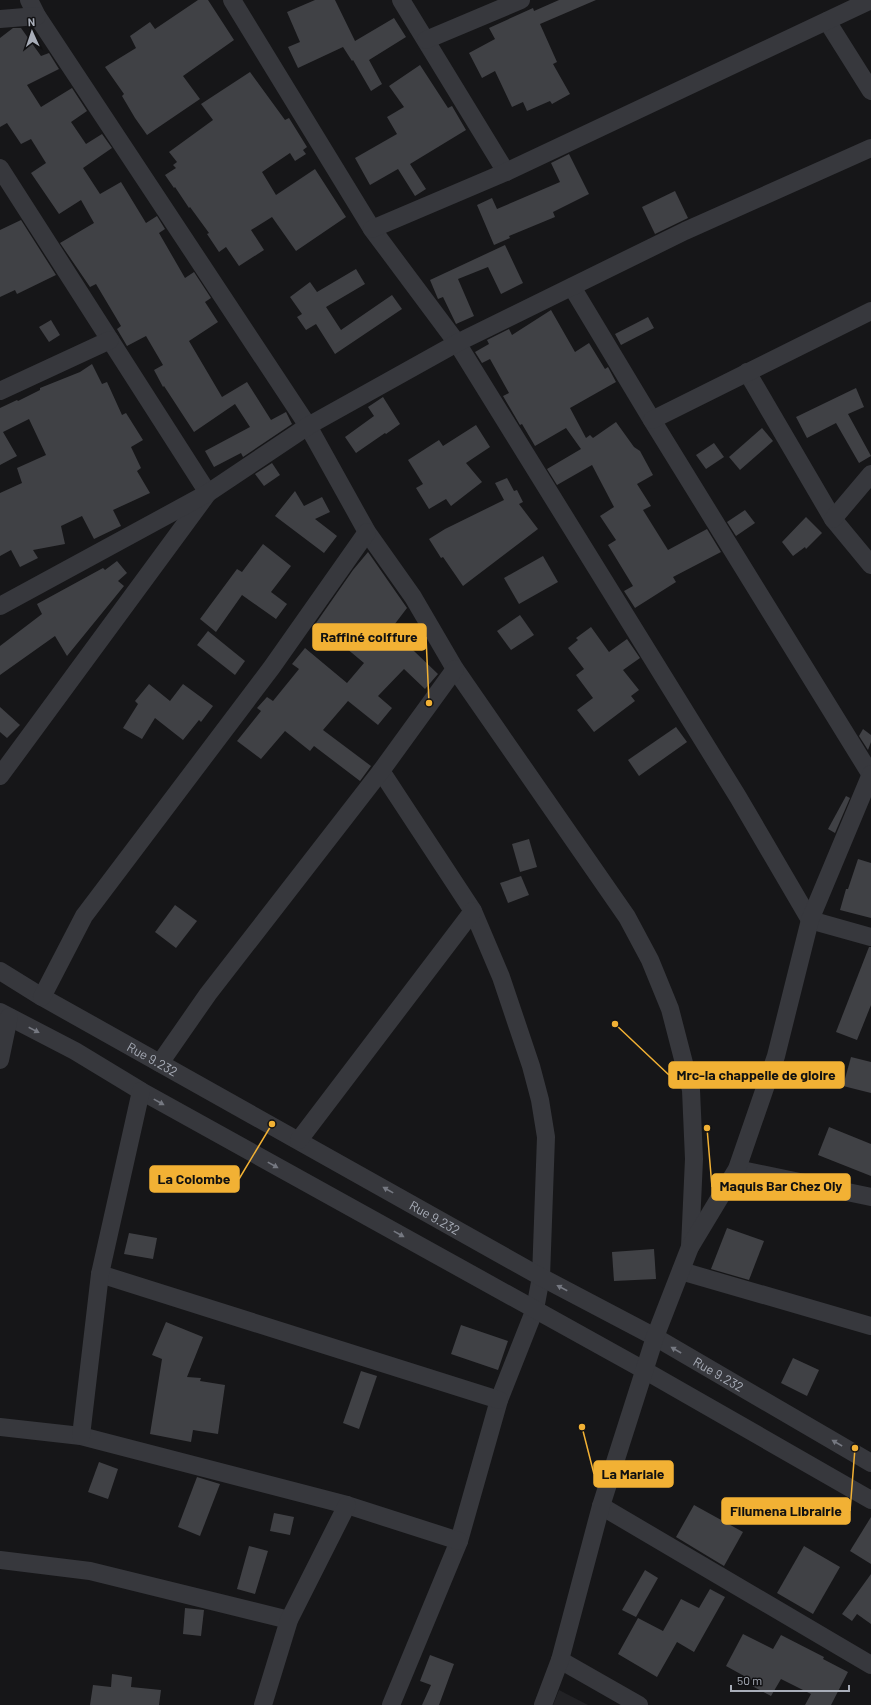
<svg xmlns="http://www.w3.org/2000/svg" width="871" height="1705" font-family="Barlow,sans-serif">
<rect width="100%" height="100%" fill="#161618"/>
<path fill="#222225" d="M 559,1690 L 588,1705 L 553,1705 Z"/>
<g fill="#404145">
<path d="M 198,0 L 208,0 L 234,40 L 183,76 L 200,99 L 147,135 L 135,118 L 122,96 L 124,94 L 105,67 L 136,48 L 130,36 L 150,22 L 155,29 Z"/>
<path d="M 315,0 L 335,0 L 355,41 L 394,18 L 406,37 L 369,60 L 382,84 L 371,91 L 353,60 L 352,61 L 343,47 L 298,68 L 288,47 L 300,42 L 287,12 Z"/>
<path d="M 559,0 L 596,0 L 540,24 L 557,62 L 553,64 L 570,94 L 552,104 L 550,101 L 527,111 L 523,102 L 512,107 L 495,71 L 482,78 L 469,53 L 495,39 L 489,28 L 533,8 L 534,11 Z"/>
<path d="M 13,28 L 21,28 L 41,56 L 49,53 L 59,69 L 27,85 L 41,107 L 72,88 L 87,111 L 71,122 L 86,144 L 102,134 L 112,148 L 83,168 L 100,194 L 121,182 L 146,223 L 157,216 L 165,229 L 159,233 L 185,278 L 194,272 L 211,298 L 205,302 L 218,322 L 189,341 L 222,397 L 247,382 L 271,420 L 286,412 L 292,424 L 243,457 L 241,453 L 214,467 L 205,451 L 250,427 L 235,404 L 194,432 L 164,386 L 163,387 L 154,370 L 163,365 L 146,336 L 127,346 L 117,329 L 121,326 L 96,284 L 90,287 L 60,243 L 94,223 L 81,200 L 59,214 L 31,173 L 46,163 L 31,139 L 21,144 L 7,123 L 0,127 L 0,38 Z"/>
<path d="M 420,65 L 448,108 L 452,106 L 466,130 L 410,164 L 426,189 L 415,196 L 398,169 L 370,185 L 355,158 L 397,134 L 387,117 L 404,107 L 389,86 Z"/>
<path d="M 250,72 L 285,120 L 289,118 L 307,147 L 303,150 L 306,154 L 295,161 L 290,153 L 262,172 L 276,195 L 315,169 L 346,217 L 296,251 L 272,217 L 251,230 L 264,250 L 239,266 L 226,247 L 219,252 L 207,234 L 209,233 L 190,207 L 189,208 L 175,187 L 174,188 L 165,175 L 176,168 L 173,165 L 177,162 L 169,152 L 213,120 L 201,104 Z"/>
<path d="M 569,154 L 589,194 L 553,212 L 555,217 L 509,236 L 510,238 L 494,245 L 477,205 L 492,198 L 497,209 L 560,182 L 551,163 Z"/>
<path d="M 675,191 L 688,218 L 655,234 L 642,207 Z"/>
<path d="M 21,220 L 56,275 L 17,294 L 15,290 L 0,297 L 0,230 Z"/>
<path d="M 505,245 L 523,283 L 501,294 L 488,267 L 458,279 L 474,316 L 456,324 L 443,297 L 438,299 L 430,280 Z"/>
<path d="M 356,269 L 365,284 L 326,307 L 341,330 L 392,295 L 402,309 L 335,354 L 316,324 L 306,330 L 297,317 L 302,314 L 290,297 L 310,282 L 317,292 Z"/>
<path d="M 551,310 L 575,352 L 589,343 L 605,369 L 608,367 L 616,382 L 570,408 L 586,438 L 590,435 L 593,438 L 616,422 L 634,447 L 640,451 L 653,475 L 637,484 L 651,506 L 643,510 L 668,550 L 707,529 L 721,552 L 673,577 L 676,582 L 635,608 L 624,591 L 633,586 L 608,545 L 616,540 L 600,516 L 614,507 L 592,465 L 557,485 L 547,469 L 581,449 L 566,428 L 535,446 L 522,424 L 520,425 L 503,396 L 509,393 L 490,359 L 482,363 L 475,352 L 489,344 L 487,340 L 509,329 L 512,335 Z"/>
<path d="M 648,317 L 654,328 L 621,345 L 615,334 Z"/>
<path d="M 51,320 L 60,335 L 49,342 L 39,327 Z"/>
<path d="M 92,364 L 102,384 L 107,382 L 122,415 L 126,413 L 143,440 L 131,447 L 141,468 L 137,471 L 150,493 L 113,510 L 121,526 L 94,539 L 82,516 L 61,526 L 65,544 L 33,550 L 38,558 L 20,567 L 11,550 L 0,556 L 0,493 L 22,483 L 17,468 L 46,455 L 29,419 L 3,432 L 17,456 L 0,465 L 0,408 L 17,400 L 18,401 L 40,390 L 40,388 L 80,372 Z"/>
<path d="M 856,388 L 864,407 L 848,414 L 871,456 L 859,463 L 836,423 L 807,438 L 796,417 Z"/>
<path d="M 383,397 L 400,424 L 386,434 L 385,433 L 356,453 L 345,437 L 374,416 L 368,407 Z"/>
<path d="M 476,425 L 490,447 L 466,463 L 482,482 L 451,506 L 446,499 L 429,509 L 416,488 L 423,484 L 408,460 L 439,440 L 443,446 Z"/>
<path d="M 762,428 L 773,441 L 740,470 L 729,457 Z"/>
<path d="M 714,443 L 724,457 L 706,469 L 696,455 Z"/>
<path d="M 272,463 L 280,475 L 264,486 L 255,474 Z"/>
<path d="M 507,478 L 514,491 L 517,490 L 523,502 L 519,504 L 538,529 L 463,586 L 443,557 L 441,558 L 429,539 L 445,529 L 504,500 L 495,483 Z"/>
<path d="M 295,491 L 304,506 L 322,497 L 330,512 L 315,519 L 337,536 L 324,553 L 275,516 Z"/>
<path d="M 745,510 L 755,523 L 736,536 L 727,522 Z"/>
<path d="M 806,517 L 822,533 L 806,549 L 805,547 L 793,556 L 782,542 Z"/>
<path d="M 263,544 L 291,566 L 271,592 L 287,604 L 276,619 L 242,595 L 216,632 L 200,619 L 237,569 L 242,572 Z"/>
<path d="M 368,552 L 407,608 L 391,629 L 438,674 L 425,689 L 404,669 L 378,696 L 392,708 L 378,725 L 348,701 L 323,730 L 371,766 L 360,781 L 314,746 L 310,751 L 285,731 L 261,759 L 237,741 L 261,711 L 257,708 L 267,697 L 273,701 L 299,669 L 292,664 L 305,648 L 347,683 L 364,663 L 316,623 L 353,570 Z"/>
<path d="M 543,556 L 558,582 L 519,604 L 504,578 Z"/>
<path d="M 117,561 L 127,573 L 118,581 L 124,586 L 67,656 L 55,636 L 0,675 L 0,646 L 42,614 L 37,604 L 103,568 L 105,570 Z"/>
<path d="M 520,615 L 534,635 L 511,650 L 497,631 Z"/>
<path d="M 591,627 L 609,652 L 627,639 L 640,658 L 623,670 L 639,690 L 631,696 L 635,701 L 594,732 L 577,710 L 593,698 L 576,675 L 584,669 L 568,648 L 578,640 L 576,638 Z"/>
<path d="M 208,631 L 245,661 L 235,675 L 197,645 Z"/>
<path d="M 149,684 L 170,701 L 183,684 L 213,706 L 201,722 L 199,720 L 183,740 L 155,718 L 142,739 L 123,728 L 138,704 L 135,701 Z"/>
<path d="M 0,707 L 20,725 L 7,738 L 0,732 Z"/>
<path d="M 676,727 L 687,742 L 639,776 L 628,760 Z"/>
<path d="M 863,729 L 871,735 L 871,742 L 868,750 L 859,736 Z"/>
<path d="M 846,796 L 850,798 L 835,833 L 828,829 Z"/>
<path d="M 529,839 L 537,867 L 520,872 L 512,844 Z"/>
<path d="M 858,859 L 871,863 L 871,918 L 840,910 L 846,889 L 848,889 Z"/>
<path d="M 521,876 L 529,895 L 508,903 L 500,883 Z"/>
<path d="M 175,905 L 197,921 L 176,948 L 155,932 Z"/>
<path d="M 869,947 L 871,947 L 871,1005 L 857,1040 L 836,1032 Z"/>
<path d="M 851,1057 L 871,1062 L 871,1093 L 843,1086 Z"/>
<path d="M 829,1127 L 871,1144 L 871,1176 L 818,1155 Z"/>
<path d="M 727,1228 L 764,1241 L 749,1280 L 711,1269 Z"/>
<path d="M 129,1233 L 157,1238 L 153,1259 L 124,1254 Z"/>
<path d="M 654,1249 L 656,1279 L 614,1281 L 612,1252 Z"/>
<path d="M 166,1322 L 203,1337 L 187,1377 L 201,1378 L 200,1381 L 225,1385 L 218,1434 L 193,1430 L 191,1442 L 150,1434 L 162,1359 L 152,1355 Z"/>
<path d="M 461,1325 L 508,1341 L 498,1370 L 451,1354 Z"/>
<path d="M 793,1358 L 819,1370 L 807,1396 L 781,1383 Z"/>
<path d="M 361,1371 L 377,1376 L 359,1429 L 343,1423 Z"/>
<path d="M 99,1462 L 118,1469 L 108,1499 L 88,1492 Z"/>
<path d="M 197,1477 L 220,1484 L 200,1536 L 178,1527 Z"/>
<path d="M 694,1505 L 743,1532 L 724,1566 L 676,1537 Z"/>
<path d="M 274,1513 L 294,1517 L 290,1535 L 270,1531 Z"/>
<path d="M 871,1517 L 871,1564 L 850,1551 Z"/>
<path d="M 249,1546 L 268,1551 L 255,1594 L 237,1589 Z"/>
<path d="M 804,1546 L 840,1567 L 813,1614 L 777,1593 Z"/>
<path d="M 645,1570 L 658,1578 L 636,1617 L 622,1610 Z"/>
<path d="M 871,1574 L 871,1624 L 857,1614 L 852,1621 L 842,1614 Z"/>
<path d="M 710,1589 L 725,1597 L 694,1652 L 677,1642 L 657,1677 L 618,1654 L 638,1618 L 663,1631 L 681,1599 L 699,1608 Z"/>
<path d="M 185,1608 L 204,1610 L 201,1636 L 183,1634 Z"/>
<path d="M 743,1634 L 773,1649 L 781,1635 L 824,1657 L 823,1659 L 848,1672 L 831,1705 L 805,1705 L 811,1694 L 781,1679 L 771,1696 L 752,1686 L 755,1682 L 726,1666 Z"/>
<path d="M 430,1655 L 454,1664 L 439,1705 L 422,1705 L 431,1685 L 420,1681 Z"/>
<path d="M 112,1674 L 132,1677 L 131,1687 L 161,1690 L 159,1705 L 90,1705 L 93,1685 L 111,1687 Z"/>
</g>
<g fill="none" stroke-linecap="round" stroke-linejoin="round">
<g stroke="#37383d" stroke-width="18">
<path d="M 29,0 L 37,16 L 308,426 L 367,532 L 413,597 L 455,669 L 627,917 L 650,960 L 670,1009 L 691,1090 L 694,1159 L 690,1247"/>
<path d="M 232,0 L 372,229 L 457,343 L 738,797 L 810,920 L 871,937"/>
<path d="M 401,0 L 506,172"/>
<path d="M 0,19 L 37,16"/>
<path d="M 827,21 L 871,91"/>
<path d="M 426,40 L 521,0"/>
<path d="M 0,168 L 208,493 L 0,776"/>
<path d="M 372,229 L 506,172 L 871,0"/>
<path d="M 572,287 L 652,420 L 871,775"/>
<path d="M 747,372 L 833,519 L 871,565"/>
<path d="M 0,391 L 110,340"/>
<path d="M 652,420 L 871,311"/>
<path d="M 833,519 L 871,474"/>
<path d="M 0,606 L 208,493 L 308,426 L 457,343 L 685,231 L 871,148"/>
<path d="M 381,771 L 473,911 L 501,977 L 531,1066 L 540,1100 L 546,1137 L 541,1277 L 535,1309 L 499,1400 L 459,1541 L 391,1705"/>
<path id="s1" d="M 0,971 L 42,997 L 541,1277 L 655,1337 L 871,1463"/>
<path d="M 42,997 L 84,916 L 272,667 L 367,532"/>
<path d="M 0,1012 L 75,1051 L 141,1091 L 644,1370 L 871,1500"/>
<path d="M 0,1060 L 9,1017"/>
<path d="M 160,1063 L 208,994 L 381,771 L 455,669"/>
<path d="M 299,1140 L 473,911"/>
<path d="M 737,1169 L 871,1197"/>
<path d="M 681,1271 L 871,1326"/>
<path d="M 100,1274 L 499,1400"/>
<path d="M 0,1427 L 81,1436 L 347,1505 L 459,1541"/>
<path d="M 81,1436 L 100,1274 L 141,1091"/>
<path d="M 601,1506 L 871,1665"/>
<path d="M 0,1560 L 90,1571 L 289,1620"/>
<path d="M 560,1660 L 639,1705"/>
<path d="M 263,1705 L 289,1620 L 347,1505"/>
<path d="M 543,1705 L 560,1660 L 601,1506 L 655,1337 L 690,1247 L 737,1169 L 776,1056 L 810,920 L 871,774"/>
</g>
</g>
<defs><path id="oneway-solid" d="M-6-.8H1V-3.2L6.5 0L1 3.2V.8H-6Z"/></defs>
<g fill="#757881">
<use href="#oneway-solid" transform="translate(34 1030) rotate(27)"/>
<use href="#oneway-solid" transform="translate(159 1102) rotate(29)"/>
<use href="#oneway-solid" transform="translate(273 1165) rotate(29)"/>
<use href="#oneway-solid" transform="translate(388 1190) rotate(-151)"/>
<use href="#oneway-solid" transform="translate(399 1234) rotate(29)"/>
<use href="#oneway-solid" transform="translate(562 1288) rotate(-152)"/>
<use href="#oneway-solid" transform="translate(676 1350) rotate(-150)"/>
<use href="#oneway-solid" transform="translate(837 1443) rotate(-150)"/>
</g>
<g text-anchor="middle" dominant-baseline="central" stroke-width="3" stroke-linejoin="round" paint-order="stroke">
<g font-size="13" fill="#a8adb8" stroke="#111113">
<text stroke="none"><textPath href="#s1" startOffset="176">Rue 9.232</textPath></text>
<text stroke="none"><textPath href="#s1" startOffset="500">Rue 9.232</textPath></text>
<text stroke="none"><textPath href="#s1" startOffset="824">Rue 9.232</textPath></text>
</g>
</g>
<path fill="none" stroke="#f2b134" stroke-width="1.5" d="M429 703L426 637M615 1024L669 1075M272 1124L239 1179M707 1128L712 1187M582 1427L594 1474M855 1448L850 1511"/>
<g fill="#f2b134" stroke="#111113" stroke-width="1.5">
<circle cx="429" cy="703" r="4"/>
<circle cx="615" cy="1024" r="4"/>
<circle cx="272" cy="1124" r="4"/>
<circle cx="707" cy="1128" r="4"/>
<circle cx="582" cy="1427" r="4"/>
<circle cx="855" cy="1448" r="4"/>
</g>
<g fill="#f2b134" stroke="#f2b134" stroke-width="1.5">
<rect x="313" y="624" width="113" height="26" rx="4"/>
<rect x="669" y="1062" width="175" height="26" rx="4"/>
<rect x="150" y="1166" width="89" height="26" rx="4"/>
<rect x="712" y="1174" width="138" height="26" rx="4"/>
<rect x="594" y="1461" width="79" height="26" rx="4"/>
<rect x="722" y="1498" width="128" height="26" rx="4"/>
</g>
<g font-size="14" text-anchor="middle" font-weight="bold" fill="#111">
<text x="369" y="642">Raffiné coiffure</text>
<text x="756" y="1080">Mrc-la chappelle de gloire</text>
<text x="194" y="1184">La Colombe</text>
<text x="781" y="1191">Maquis Bar Chez Oly</text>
<text x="633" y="1479">La Mariale</text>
<text x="786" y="1516">Filumena Librairie</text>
</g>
<g transform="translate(32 32) rotate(357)" stroke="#111113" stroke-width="3" paint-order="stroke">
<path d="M0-3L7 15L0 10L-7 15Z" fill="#a8adb8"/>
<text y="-6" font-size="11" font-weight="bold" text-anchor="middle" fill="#a8adb8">N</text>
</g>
<path d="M731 1685v6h118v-6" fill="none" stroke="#a8adb8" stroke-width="2"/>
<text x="737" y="1685" font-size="12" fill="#a8adb8" stroke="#111113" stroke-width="3" paint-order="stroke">50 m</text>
</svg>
